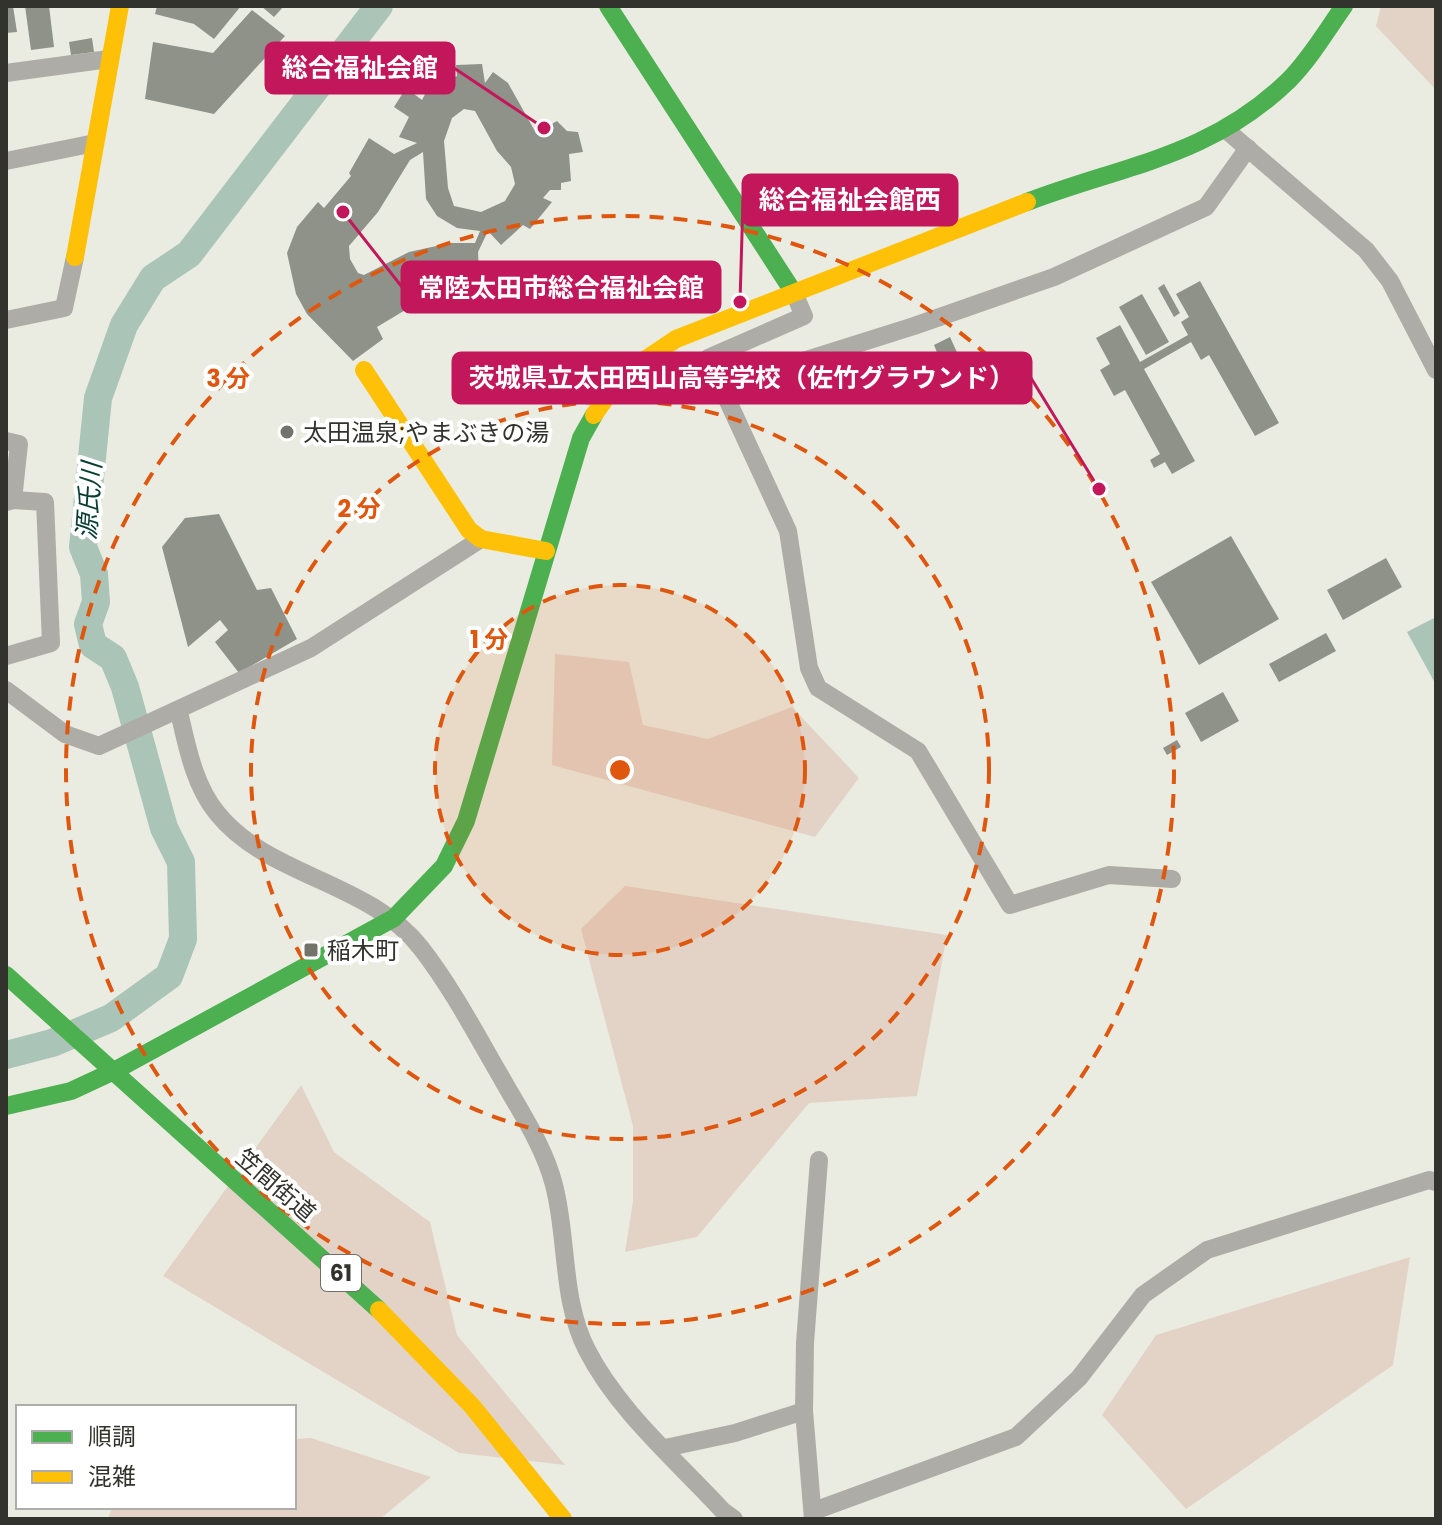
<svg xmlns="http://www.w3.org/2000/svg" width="1442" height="1525" font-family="Poppins,'Noto Sans JP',sans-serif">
<rect width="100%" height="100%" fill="#eaece1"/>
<g fill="#e3d3c6">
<path d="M 1381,6 L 1436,6 L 1436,90 L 1376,26 Z"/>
<path d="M 555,654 L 629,662 L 643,725 L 708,739 L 792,707 L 859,778 L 815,837 L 552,765 Z"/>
<path d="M 625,886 L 947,935 L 917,1096 L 809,1103 L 697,1237 L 625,1252 L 633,1201 L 633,1126 L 581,929 Z"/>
<path d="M 301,1085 L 334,1152 L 430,1222 L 457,1335 L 565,1465 L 459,1453 L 163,1276 Z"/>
<path d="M 1410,1257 L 1393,1365 L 1186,1509 L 1102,1415 L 1156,1335 Z"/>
<path d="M 311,1438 L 431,1477 L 380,1519 L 108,1519 L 112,1507 L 294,1507 L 294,1439 Z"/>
</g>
<g fill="#aac4b8">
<path d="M 1436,617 L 1436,682 L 1435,683 L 1407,632 Z"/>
<path d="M 51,1036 L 64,1048 L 44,1049 L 34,1058 L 22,1054 L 17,1059 L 6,1059 L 6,1049 Z"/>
</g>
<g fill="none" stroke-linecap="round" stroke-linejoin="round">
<path stroke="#aac4b8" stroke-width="28" d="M 6,1055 L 52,1043 L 111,1018 L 169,976 L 183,939 L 181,862 L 164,828 L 125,687 L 113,658 L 93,645 L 88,624 L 96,602 L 94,574 L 83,547 L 98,398 L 124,325 L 153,278 L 189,254 L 379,6"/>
</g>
<g fill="#8e9289" fill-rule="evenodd">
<path d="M 6,6 L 13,6 L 17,32 L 6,33 Z"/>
<path d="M 25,6 L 49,6 L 54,47 L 31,50 Z"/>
<path d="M 157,6 L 241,6 L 214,39 L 194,24 L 155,14 Z"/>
<path d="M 261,6 L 284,6 L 274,17 Z"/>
<path d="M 252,10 L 285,36 L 214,114 L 145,99 L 153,42 L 213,53 Z"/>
<path d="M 92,38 L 94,52 L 71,55 L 69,42 Z"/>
<path d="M 482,64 L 485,83 L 493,72 L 508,83 L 536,133 L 557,121 L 567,131 L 578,132 L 583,152 L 569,154 L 571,181 L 561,183 L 561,190 L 550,190 L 543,198 L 552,202 L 530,229 L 523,225 L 501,245 L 488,231 L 478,252 L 480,287 L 422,300 L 377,327 L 383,339 L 353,361 L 307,314 L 296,294 L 287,253 L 297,227 L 318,202 L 324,208 L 351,176 L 349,173 L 369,138 L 394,154 L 417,143 L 399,137 L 409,117 L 394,107 L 406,88 L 422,100 L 431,83 L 437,87 L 457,76 L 456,65 ZM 464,109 L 475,111 L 497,151 L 511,167 L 515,184 L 505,201 L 481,212 L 454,206 L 448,188 L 444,141 L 452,118 ZM 423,152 L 426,199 L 437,216 L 457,228 L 480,231 L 475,243 L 450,243 L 409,252 L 364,275 L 358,273 L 350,259 L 349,246 L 378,212 L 410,160 Z"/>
<path d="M 1200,281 L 1279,423 L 1255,436 L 1209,355 L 1201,360 L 1191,342 L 1144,369 L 1195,461 L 1172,474 L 1165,462 L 1154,468 L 1150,460 L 1160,454 L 1125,390 L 1114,396 L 1100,370 L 1110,364 L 1096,338 L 1120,325 L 1140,362 L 1188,335 L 1181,322 L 1189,317 L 1176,294 Z"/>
<path d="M 1164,284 L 1180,313 L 1174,317 L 1158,288 Z"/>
<path d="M 1142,294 L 1169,342 L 1146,355 L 1119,307 Z"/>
<path d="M 950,337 L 960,359 L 943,367 L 934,345 Z"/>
<path d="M 219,514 L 257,590 L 271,588 L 297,639 L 239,673 L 215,642 L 228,630 L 220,620 L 188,647 L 162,547 L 185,518 Z"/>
<path d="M 1231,536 L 1279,619 L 1199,665 L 1151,582 Z"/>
<path d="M 1386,558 L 1402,587 L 1343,620 L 1327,590 Z"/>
<path d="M 1326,633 L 1336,651 L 1279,682 L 1269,664 Z"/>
<path d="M 1223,692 L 1239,721 L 1201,742 L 1185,713 Z"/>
<path d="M 1177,740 L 1181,747 L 1167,755 L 1163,748 Z"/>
</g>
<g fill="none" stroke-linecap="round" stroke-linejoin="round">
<g stroke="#aeaca6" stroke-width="18">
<path d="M 6,73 L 109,59"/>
<path d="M 1225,129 L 1366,250 L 1390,281 L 1436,370"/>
<path d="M 6,161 L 95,143"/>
<path d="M 794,293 L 804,316 L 708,358 L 788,531 L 809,668 L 818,688 L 918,751 L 1010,905 L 1109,875 L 1172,879"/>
<path d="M 6,320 L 64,308 L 75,257"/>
<path d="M 721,387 L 914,326 L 1054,277 L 1206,207 L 1248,148"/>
<path d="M 6,441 L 19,444 L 13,500 L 6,502"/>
<path d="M 6,656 L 51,643 L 45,502 L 13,500"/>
<path d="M 6,690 L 65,734 L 99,746 L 311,648 L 481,539"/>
<path d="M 179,712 C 187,746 194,785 217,813 C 268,877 369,881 421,948 C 452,988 476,1034 501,1077 C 520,1111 544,1146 554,1185 C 568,1238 561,1300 587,1350 C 618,1411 677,1461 723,1511 L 734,1519"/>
<path d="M 665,1448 L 735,1433 L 804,1411"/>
<path d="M 814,1511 L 1016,1437 L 1079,1378 L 1143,1295 L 1207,1250 L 1429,1180 L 1436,1182"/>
<path d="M 813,1519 L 804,1411 L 805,1343 L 819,1160"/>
</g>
<g stroke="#4caf50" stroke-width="18">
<path d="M 608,6 L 794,293"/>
<path d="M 1027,202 C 1123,165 1210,157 1289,80 C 1310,59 1327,30 1344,6"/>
<path d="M 6,975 L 379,1310"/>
<path d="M 6,1106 L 71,1091 L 114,1071 L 394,918 L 444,866 L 466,821 L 581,438 L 594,415"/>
</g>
<g stroke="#ffc107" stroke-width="18">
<path d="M 75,257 L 120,6"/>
<path d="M 364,370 L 469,530 L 481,539 L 546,551"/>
<path d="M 594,415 L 621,376 L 676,339 L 1027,202"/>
<path d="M 379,1310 L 472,1406 L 563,1519"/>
</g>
</g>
<circle cx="620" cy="770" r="185" fill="#df570e" fill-opacity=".12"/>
<g fill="none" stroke="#df570e" stroke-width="4" stroke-dasharray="14 10">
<circle cx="620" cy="770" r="185"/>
<circle cx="620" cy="770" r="369"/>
<circle cx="620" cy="770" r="554"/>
</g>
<g fill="#72746b" stroke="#fff" stroke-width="3">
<circle cx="287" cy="432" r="8"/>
<rect x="303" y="942" width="16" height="16" rx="4"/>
</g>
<g text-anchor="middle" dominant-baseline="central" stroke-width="8" stroke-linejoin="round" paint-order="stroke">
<rect fill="#fff" stroke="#70706b" stroke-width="2" x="321" y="1255" width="40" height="36" rx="6"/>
<g font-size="22" font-weight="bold" fill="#32332c">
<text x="341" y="1273">61</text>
</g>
<g font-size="24" fill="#32332c" stroke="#fff" text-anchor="start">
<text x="303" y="432">太田温泉;やまぶきの湯</text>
<text x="327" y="950">稲木町</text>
</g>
<g font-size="24" fill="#32332c" stroke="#fff">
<text transform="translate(276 1185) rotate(41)">笠間街道</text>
</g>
<g font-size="26" font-style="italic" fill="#073e31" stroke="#fff">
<text transform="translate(89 501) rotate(-86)">源氏川</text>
</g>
</g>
<circle cx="620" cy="770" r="12" fill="#df570e" stroke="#fff" stroke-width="4"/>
<g font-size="24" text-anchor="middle" font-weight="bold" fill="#df570e" stroke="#fff" stroke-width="8" stroke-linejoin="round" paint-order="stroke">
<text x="228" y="387">3 分</text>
<text x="359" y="517">2 分</text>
<text x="489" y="648">1 分</text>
</g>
<path fill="none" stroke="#c2185b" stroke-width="3" d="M544 128L454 68M740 302L743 200M343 212L402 287M1099 489L1031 378"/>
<g fill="#c2185b" stroke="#fff" stroke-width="3">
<circle cx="544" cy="128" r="8"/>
<circle cx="740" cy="302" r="8"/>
<circle cx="343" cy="212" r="8"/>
<circle cx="1099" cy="489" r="8"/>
</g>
<g fill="#c2185b" stroke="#c2185b" stroke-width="3">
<rect x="266" y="43" width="188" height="50" rx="8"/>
<rect x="743" y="175" width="214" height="50" rx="8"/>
<rect x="402" y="262" width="318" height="50" rx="8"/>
<rect x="453" y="353" width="578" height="50" rx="8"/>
</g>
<g font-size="26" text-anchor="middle" font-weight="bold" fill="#fff">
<text x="360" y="77">総合福祉会館</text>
<text x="850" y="209">総合福祉会館西</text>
<text x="561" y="297">常陸太田市総合福祉会館</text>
<text x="742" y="387">茨城県立太田西山高等学校（佐竹グラウンド）</text>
</g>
<rect width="1442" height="1525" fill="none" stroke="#32332c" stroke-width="16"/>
<rect x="16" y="1405" width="280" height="104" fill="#ffffff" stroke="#adadab" stroke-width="2"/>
<rect x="32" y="1431" width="40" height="12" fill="#4caf50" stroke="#adadab" stroke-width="2"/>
<text x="88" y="1445" font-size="24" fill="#32332c">順調</text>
<rect x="32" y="1471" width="40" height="12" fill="#ffc107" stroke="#adadab" stroke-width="2"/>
<text x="88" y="1485" font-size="24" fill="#32332c">混雑</text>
</svg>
